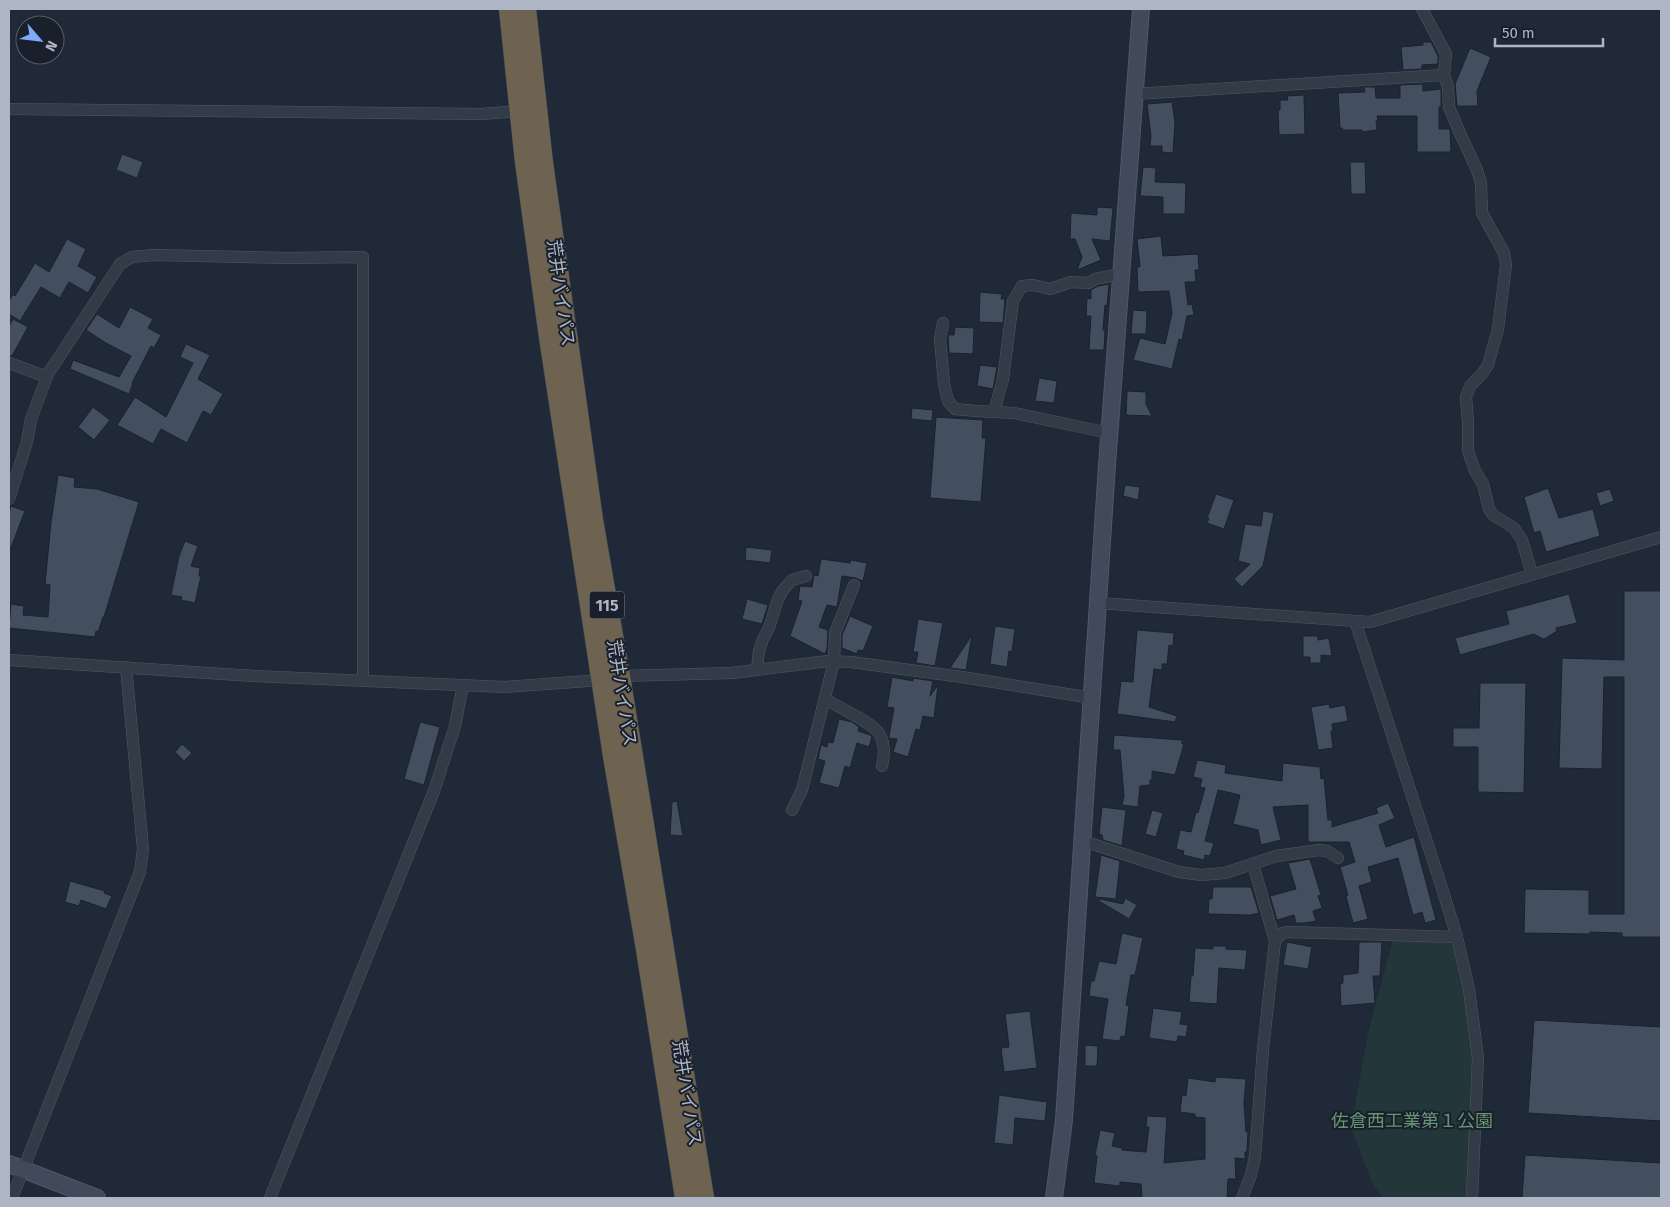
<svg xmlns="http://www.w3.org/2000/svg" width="1670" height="1207" font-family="'Fira Sans','Noto Sans JP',sans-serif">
<rect width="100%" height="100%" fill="#202937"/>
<path fill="#233639" d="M 1393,940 L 1454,941 L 1466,994 L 1474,1062 L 1467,1198 L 1383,1198 L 1373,1185 L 1351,1127 L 1368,1033 Z"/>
<g fill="#434e5f" stroke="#1b222e">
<path d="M 1423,42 L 1431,42 L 1438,56 L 1438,64 L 1422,65 L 1422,69 L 1403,70 L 1401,47 L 1423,45 Z"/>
<path d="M 1470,48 L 1491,57 L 1477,91 L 1478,106 L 1457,106 L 1455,84 Z"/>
<path d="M 1423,84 L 1423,91 L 1441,89 L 1441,107 L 1439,107 L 1439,129 L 1450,129 L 1451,152 L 1417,152 L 1417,116 L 1377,116 L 1378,121 L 1376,121 L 1377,130 L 1362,132 L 1362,130 L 1343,130 L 1342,128 L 1340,128 L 1338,93 L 1365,92 L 1364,87 L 1375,87 L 1376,98 L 1400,98 L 1400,85 Z"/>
<path d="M 1304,95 L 1305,134 L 1279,135 L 1278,110 L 1280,110 L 1280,100 L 1288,100 L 1287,96 Z"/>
<path d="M 1172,102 L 1175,122 L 1173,153 L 1162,152 L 1162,146 L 1150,146 L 1151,136 L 1147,104 Z"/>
<path d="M 122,154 L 143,162 L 137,178 L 116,170 Z"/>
<path d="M 1350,162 L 1365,162 L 1366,194 L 1351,194 Z"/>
<path d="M 1143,167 L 1156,168 L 1155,182 L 1186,183 L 1185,214 L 1163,214 L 1163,197 L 1140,196 Z"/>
<path d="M 1097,207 L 1113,208 L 1110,241 L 1092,239 L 1101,260 L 1077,270 L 1082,257 L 1075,239 L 1070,239 L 1071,213 L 1097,215 Z"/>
<path d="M 1161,236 L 1163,256 L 1198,254 L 1199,270 L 1195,270 L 1196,282 L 1185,282 L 1188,305 L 1192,304 L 1194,315 L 1187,316 L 1182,340 L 1179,339 L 1172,369 L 1133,360 L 1140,338 L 1165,344 L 1172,313 L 1169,291 L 1138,292 L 1137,267 L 1140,267 L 1137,239 Z"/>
<path d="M 67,239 L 86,249 L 78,266 L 97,277 L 88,293 L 69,282 L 60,298 L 41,287 L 20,321 L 9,314 L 9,301 L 13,294 L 15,296 L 35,263 L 49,272 Z"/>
<path d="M 1109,284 L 1107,306 L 1105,305 L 1103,330 L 1105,330 L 1104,350 L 1089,350 L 1091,316 L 1086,316 L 1087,298 L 1091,299 L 1091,290 L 1098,286 Z"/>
<path d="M 980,292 L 1002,294 L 1001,299 L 1005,299 L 1003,323 L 979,322 Z"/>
<path d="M 130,307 L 153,319 L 148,328 L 161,335 L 154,348 L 151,346 L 132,383 L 133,383 L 129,394 L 70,369 L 73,360 L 119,377 L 131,356 L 106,343 L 86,330 L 97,314 L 119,328 Z"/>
<path d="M 1133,310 L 1147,311 L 1146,334 L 1131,334 Z"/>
<path d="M 13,319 L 28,327 L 12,356 L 9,356 L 9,326 Z"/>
<path d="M 955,327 L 974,328 L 973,354 L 949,353 L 948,335 L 954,335 Z"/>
<path d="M 186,344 L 210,355 L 198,379 L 223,394 L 211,415 L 203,411 L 187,443 L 161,429 L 153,444 L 117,425 L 135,397 L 166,417 L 193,363 L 180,357 Z"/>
<path d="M 980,365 L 997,367 L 993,389 L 977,386 Z"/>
<path d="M 1039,378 L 1057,381 L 1054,403 L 1035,401 Z"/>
<path d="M 1127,391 L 1146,392 L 1146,404 L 1152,416 L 1126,415 Z"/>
<path d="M 93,407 L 110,420 L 94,440 L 78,427 Z"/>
<path d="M 912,408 L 933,410 L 932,421 L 911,419 Z"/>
<path d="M 936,417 L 983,420 L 982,438 L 986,438 L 981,502 L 930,498 Z"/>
<path d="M 58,475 L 75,478 L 74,487 L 97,489 L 139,502 L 104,617 L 103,617 L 98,632 L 96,631 L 95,637 L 9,628 L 11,604 L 24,606 L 23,615 L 48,617 L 50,585 L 45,584 L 51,522 Z"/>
<path d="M 1125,485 L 1140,487 L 1138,500 L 1123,496 Z"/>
<path d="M 1548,488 L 1559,518 L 1593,509 L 1600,536 L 1546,552 L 1540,531 L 1534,533 L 1524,497 Z"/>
<path d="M 1610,489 L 1614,501 L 1600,506 L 1596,493 Z"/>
<path d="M 1216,494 L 1234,500 L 1224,529 L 1207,523 L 1209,518 L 1207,518 Z"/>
<path d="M 11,506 L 25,511 L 10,550 L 9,513 Z"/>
<path d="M 1263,511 L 1274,513 L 1263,566 L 1242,587 L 1234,579 L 1250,564 L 1238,561 L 1245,524 L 1261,526 Z"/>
<path d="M 185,541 L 198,546 L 191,566 L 200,568 L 199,576 L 201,576 L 195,603 L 181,600 L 182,597 L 171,595 L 179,556 Z"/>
<path d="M 746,547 L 772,550 L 770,563 L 745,560 Z"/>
<path d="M 821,559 L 850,563 L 851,560 L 867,563 L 863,581 L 856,578 L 842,576 L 837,607 L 827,605 L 819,627 L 828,630 L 827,649 L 825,654 L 790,636 L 802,601 L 798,600 L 800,586 L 812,587 L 814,575 L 818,576 Z"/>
<path d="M 1624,591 L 1661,591 L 1661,937 L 1622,937 L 1622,933 L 1590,932 L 1590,934 L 1524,933 L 1525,889 L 1589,890 L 1589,914 L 1624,914 L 1624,677 L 1604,677 L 1602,769 L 1559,768 L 1562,658 L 1624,660 Z"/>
<path d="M 1569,594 L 1577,623 L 1556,628 L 1557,631 L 1546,638 L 1543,639 L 1534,634 L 1460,655 L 1455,638 L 1509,624 L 1506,611 Z"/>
<path d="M 747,599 L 768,605 L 762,624 L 742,619 Z"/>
<path d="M 850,616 L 873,626 L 863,651 L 858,650 L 857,654 L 842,648 L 842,635 Z"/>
<path d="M 918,619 L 943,623 L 935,666 L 916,663 L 918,652 L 913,652 Z"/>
<path d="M 995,626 L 1015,629 L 1012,652 L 1009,651 L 1007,667 L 990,664 Z"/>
<path d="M 1137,630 L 1174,633 L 1173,646 L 1169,645 L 1167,664 L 1162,664 L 1162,670 L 1154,669 L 1149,707 L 1177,716 L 1175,722 L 1117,714 L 1121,681 L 1133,682 Z"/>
<path d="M 972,635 L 966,670 L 950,668 Z"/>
<path d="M 1303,636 L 1318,636 L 1318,640 L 1329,638 L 1332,656 L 1321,655 L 1321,663 L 1310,663 L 1310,657 L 1303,657 Z"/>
<path d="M 892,677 L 913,681 L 913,678 L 933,681 L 930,696 L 938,685 L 934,718 L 923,716 L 920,730 L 916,729 L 908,757 L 893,752 L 897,739 L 889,738 L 889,736 L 894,708 L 887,707 Z"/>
<path d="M 1480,683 L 1526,683 L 1524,793 L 1478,792 L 1478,747 L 1453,747 L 1453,728 L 1479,728 Z"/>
<path d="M 1329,704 L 1330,708 L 1345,705 L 1348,721 L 1332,724 L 1333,731 L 1331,731 L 1333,748 L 1318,750 L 1311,707 Z"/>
<path d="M 839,719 L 852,722 L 859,727 L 858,731 L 870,735 L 872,737 L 869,747 L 857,743 L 850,768 L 845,766 L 839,788 L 819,783 L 825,761 L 818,759 L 821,745 L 827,747 L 828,742 L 833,743 Z"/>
<path d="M 420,722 L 440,727 L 424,785 L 404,779 Z"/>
<path d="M 1114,735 L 1182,740 L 1182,744 L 1184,744 L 1175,775 L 1152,771 L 1152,780 L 1150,780 L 1150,785 L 1140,786 L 1138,807 L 1122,805 L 1124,796 L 1120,750 L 1113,750 Z"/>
<path d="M 182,744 L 192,753 L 184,761 L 175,752 Z"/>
<path d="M 1197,760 L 1226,765 L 1225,773 L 1282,781 L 1283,763 L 1320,767 L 1321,779 L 1324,778 L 1328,820 L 1332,820 L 1332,827 L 1378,813 L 1376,808 L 1388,803 L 1395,818 L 1379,825 L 1386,847 L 1414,837 L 1436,920 L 1425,923 L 1422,912 L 1413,915 L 1398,858 L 1368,867 L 1372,882 L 1359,886 L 1368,919 L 1353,923 L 1346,896 L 1348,895 L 1340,867 L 1355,862 L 1349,842 L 1308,842 L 1308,805 L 1273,807 L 1281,840 L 1261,845 L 1258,830 L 1233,824 L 1240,795 L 1218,790 L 1205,841 L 1214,843 L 1210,856 L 1205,855 L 1204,860 L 1183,855 L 1184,851 L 1176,849 L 1180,830 L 1191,832 L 1196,812 L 1198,813 L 1205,788 L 1200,787 L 1202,779 L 1193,777 Z"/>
<path d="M 677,801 L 683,836 L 670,835 L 672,802 Z"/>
<path d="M 1102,807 L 1126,810 L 1122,846 L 1103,840 L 1102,835 L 1099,834 Z"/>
<path d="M 1152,810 L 1163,813 L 1156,837 L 1145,834 Z"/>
<path d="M 1101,855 L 1120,861 L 1116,899 L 1095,897 Z"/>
<path d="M 1310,859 L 1321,895 L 1318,896 L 1322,908 L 1313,911 L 1316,921 L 1305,923 L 1296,923 L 1294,915 L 1277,920 L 1270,896 L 1296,889 L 1288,863 Z"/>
<path d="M 70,881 L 105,891 L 104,893 L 112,896 L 106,909 L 81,900 L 79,906 L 65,902 Z"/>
<path d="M 1213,887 L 1251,887 L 1259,913 L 1250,915 L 1208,914 L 1209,899 L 1212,899 Z"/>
<path d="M 1125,898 L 1137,905 L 1129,919 L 1099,901 L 1100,899 L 1123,904 Z"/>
<path d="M 1122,933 L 1143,938 L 1135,975 L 1131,975 L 1126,1005 L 1129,1006 L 1125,1037 L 1121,1036 L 1120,1041 L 1102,1039 L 1108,999 L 1089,996 L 1091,981 L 1094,981 L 1099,961 L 1116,964 Z"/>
<path d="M 1287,942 L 1312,947 L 1308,969 L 1283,965 Z"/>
<path d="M 1359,942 L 1382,942 L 1380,976 L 1373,976 L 1375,1003 L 1341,1006 L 1340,984 L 1343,983 L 1343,975 L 1358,973 Z"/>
<path d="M 1213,946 L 1226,946 L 1226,949 L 1247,950 L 1245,970 L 1219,968 L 1217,1004 L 1189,1002 L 1191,976 L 1193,976 L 1195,948 L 1213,949 Z"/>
<path d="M 1153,1008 L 1182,1012 L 1180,1024 L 1188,1025 L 1186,1037 L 1178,1036 L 1177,1042 L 1149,1038 Z"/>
<path d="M 1030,1011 L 1037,1068 L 1004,1072 L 1001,1048 L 1009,1047 L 1005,1014 Z"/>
<path d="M 1534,1020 L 1661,1027 L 1661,1121 L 1528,1113 Z"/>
<path d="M 1085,1045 L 1098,1046 L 1097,1066 L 1085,1066 Z"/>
<path d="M 1216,1077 L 1246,1079 L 1244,1103 L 1246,1132 L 1248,1132 L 1247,1152 L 1245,1152 L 1245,1159 L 1235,1158 L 1236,1179 L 1228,1179 L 1227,1198 L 1142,1198 L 1141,1184 L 1120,1182 L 1120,1186 L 1094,1183 L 1097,1156 L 1095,1155 L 1100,1130 L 1115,1133 L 1112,1146 L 1122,1148 L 1122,1150 L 1146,1152 L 1149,1127 L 1146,1127 L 1147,1116 L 1167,1117 L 1164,1163 L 1205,1159 L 1205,1118 L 1195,1117 L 1195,1114 L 1180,1112 L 1182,1095 L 1186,1096 L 1188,1078 L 1215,1082 Z"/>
<path d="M 999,1095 L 1047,1102 L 1045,1121 L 1015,1118 L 1013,1145 L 994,1143 Z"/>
<path d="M 1525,1155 L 1661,1163 L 1661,1198 L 1522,1198 Z"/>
</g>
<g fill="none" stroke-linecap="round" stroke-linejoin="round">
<defs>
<g id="street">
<path d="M 1422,9 L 1446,54 L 1444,75 L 1448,87 L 1449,107 L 1459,131 L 1477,170 L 1481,183 L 1482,213 L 1504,253 L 1506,265 L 1498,329 L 1488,365 L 1482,374 L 1470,386 L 1466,397 L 1468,423 L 1468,451 L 1475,471 L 1483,484 L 1489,509 L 1493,515 L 1514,528 L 1522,540 L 1532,574"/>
<path d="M 1134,94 L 1444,75"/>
<path d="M 9,109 L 481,114 L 520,111"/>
<path d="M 943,323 L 940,339 L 944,384 L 948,401 L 955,409 L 977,411 L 1014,413 L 1109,433"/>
<path d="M 9,363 L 47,377"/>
<path d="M 994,412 L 1003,379 L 1013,301 L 1022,286 L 1033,285 L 1050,289 L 1071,282 L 1089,283 L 1095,279 L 1121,274"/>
<path d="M 9,499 L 27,442 L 31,419 L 48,374 L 120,264 L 132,257 L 154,255 L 287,258 L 363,257 L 363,680"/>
<path d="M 1098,603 L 1370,622 L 1661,537"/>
<path d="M 1355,621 L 1440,882 L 1457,937 L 1469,989 L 1478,1058 L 1472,1198"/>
<path d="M 9,660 L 254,676 L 505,687 L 602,680"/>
<path d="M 757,669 L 759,651 L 763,639 L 769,628 L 778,599 L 783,590 L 792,580 L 806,576"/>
<path d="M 620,676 L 732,673 L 828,661 L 851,662 L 962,677 L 1092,698"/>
<path d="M 825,699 C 838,707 874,723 880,735 C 885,744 884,757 882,766"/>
<path d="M 792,810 L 802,790 L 834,661 L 835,633 L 854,585"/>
<path d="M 1083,841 L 1179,872 L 1201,875 L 1225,873 L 1276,856 L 1319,850 L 1327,851 L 1338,858"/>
<path d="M 1253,864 L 1275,941"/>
<path d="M 12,1198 L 140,872 L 143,849 L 126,667"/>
<path d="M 270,1198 L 434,791 L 455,726 L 463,685"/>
<path d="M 1242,1198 L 1251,1175 L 1255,1157 L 1263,1049 L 1275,941 L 1282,933 L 1288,932 L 1457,937"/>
</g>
<g id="secondary">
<path d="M 9,1164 L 97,1198"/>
<path d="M 1054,1198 L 1064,1120 L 1107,465 L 1141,9"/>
</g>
<g id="highway">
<path d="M 509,9 L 525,162 L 549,337 L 613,756 L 646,949 L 685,1198"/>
<path d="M 526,9 L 543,163 L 593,520 L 620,676 L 704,1198"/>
</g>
</defs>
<use href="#street" stroke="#515865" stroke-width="12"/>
<use href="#secondary" stroke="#515865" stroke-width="18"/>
<use href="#highway" stroke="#3e4552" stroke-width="21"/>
<use href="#street" stroke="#333b47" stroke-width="11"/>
<use href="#secondary" stroke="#414a5a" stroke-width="16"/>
<use href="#highway" stroke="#6d6350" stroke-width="20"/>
</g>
<g text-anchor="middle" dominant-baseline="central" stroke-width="4" stroke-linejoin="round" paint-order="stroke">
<rect fill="#19202c" stroke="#818896" stroke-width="1" x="589.5" y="591.5" width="35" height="27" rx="4"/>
<g font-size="16" font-weight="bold" fill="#aeb5c4">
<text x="607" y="605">115</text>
</g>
<g font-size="18" fill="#aeb5c4" stroke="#19202c">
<text transform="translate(561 293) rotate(82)">荒井バイパス</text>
<text transform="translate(622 693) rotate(81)">荒井バイパス</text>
<text transform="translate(687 1093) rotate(81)">荒井バイパス</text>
</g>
<g font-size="18" fill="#669472" stroke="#19202c">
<text x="1412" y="1121">佐倉西工業第１公園</text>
</g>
</g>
<rect width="1670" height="1207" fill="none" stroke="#aeb5c4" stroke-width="20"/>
<g transform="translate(40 40) rotate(118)"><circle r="24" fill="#19202c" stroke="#555c69"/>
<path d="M0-4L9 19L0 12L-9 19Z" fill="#80a9f7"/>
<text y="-8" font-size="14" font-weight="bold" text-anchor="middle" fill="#aeb5c4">N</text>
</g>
<path d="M1495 38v8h108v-8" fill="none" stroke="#aeb5c4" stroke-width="2.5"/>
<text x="1502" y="38" font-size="15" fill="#aeb5c4" stroke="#19202c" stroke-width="4" paint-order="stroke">50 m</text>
</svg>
